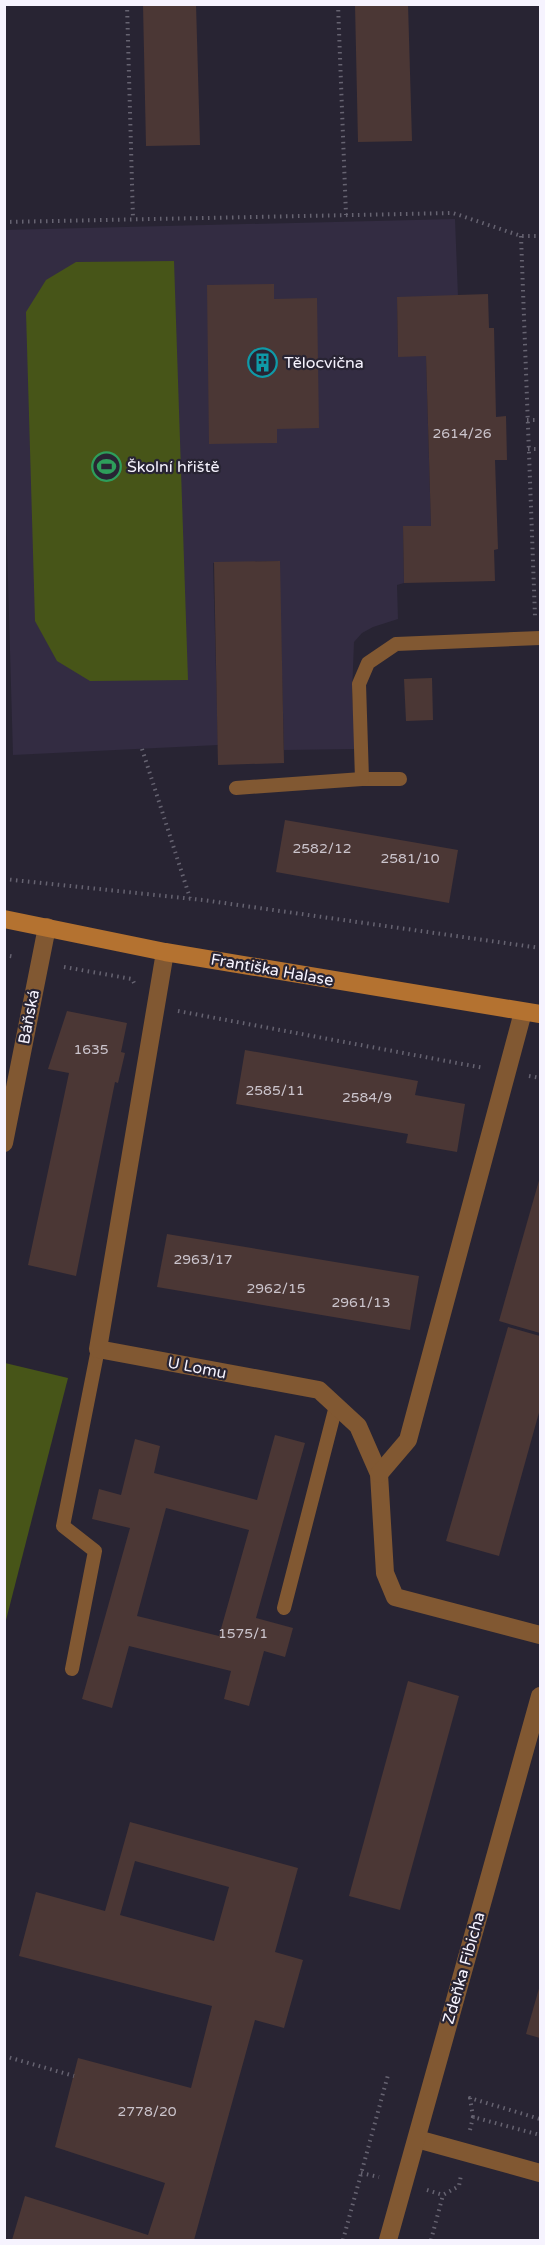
<svg xmlns="http://www.w3.org/2000/svg" width="545" height="2245" font-family="'Varela Round',sans-serif">
<rect width="100%" height="100%" fill="#282433"/>
<path fill="#332c42" d="M 455,219 L 458,296 L 397,298 L 398,356 L 426,356 L 431,526 L 403,527 L 404,583 L 397,585 L 398,619 L 373,627 L 362,633 L 354,642 L 352,694 L 356,749 L 284,750 L 279,561 L 213,563 L 218,745 L 13,755 L 5,476 L 4,230 Z"/>
<g fill="#475518">
<path d="M 174,261 L 188,680 L 90,681 L 57,661 L 35,621 L 26,312 L 46,280 L 76,262 Z"/>
<path d="M 5,1363 L 68,1378 L 5,1624 L 4,1363 Z"/>
</g>
<g fill="#4b3735" fill-rule="evenodd">
<path d="M 143,4 L 196,4 L 200,145 L 146,146 Z"/>
<path d="M 355,4 L 408,4 L 412,141 L 358,142 Z"/>
<path d="M 274,284 L 274,299 L 317,298 L 319,428 L 277,429 L 277,443 L 209,444 L 207,285 Z"/>
<path d="M 488,294 L 489,328 L 494,328 L 496,417 L 506,416 L 507,460 L 495,460 L 498,549 L 494,550 L 495,581 L 404,583 L 403,526 L 431,526 L 426,356 L 398,357 L 397,297 Z"/>
<path d="M 280,561 L 284,763 L 218,765 L 214,562 Z"/>
<path d="M 432,678 L 433,720 L 406,721 L 404,679 Z"/>
<path d="M 285,820 L 458,850 L 449,903 L 276,872 Z"/>
<path d="M 67,1011 L 127,1023 L 121,1052 L 125,1053 L 118,1083 L 115,1082 L 76,1276 L 28,1265 L 69,1073 L 48,1069 Z"/>
<path d="M 245,1050 L 418,1081 L 415,1095 L 465,1104 L 457,1152 L 406,1143 L 408,1134 L 236,1104 Z"/>
<path d="M 540,1177 L 540,1333 L 499,1321 Z"/>
<path d="M 167,1234 L 419,1276 L 410,1330 L 157,1287 Z"/>
<path d="M 508,1327 L 540,1336 L 540,1409 L 499,1556 L 446,1541 Z"/>
<path d="M 275,1435 L 305,1443 L 256,1618 L 293,1628 L 285,1657 L 264,1651 L 249,1706 L 224,1699 L 231,1671 L 129,1646 L 112,1708 L 82,1699 L 130,1528 L 92,1519 L 99,1489 L 121,1495 L 135,1439 L 160,1446 L 154,1473 L 257,1500 ZM 166,1508 L 249,1530 L 219,1636 L 137,1616 Z"/>
<path d="M 408,1681 L 459,1696 L 400,1910 L 349,1896 Z"/>
<path d="M 130,1822 L 298,1868 L 275,1952 L 303,1960 L 284,2028 L 255,2020 L 194,2240 L 12,2240 L 25,2196 L 148,2235 L 165,2183 L 55,2147 L 78,2058 L 191,2088 L 212,2006 L 19,1956 L 36,1892 L 105,1911 ZM 135,1861 L 229,1887 L 214,1941 L 120,1915 Z"/>
<path d="M 540,1985 L 540,2038 L 526,2034 Z"/>
</g>
<g fill="none" stroke-linecap="round" stroke-linejoin="round">
<g stroke="#666371" stroke-width="4" stroke-dasharray="1.5 4.5" stroke-linecap="butt">
<path d="M 127,4 L 133,219"/>
<path d="M 338,4 L 346,215"/>
<path d="M 4,222 L 453,213 L 521,236 L 540,236"/>
<path d="M 521,236 L 535,616"/>
<path d="M 527,420 L 540,420"/>
<path d="M 528,449 L 540,449"/>
<path d="M 142,749 L 190,898"/>
<path d="M 4,879 L 203,900 L 540,948"/>
<path d="M 4,955 L 15,957"/>
<path d="M 64,967 L 132,979 L 134,983"/>
<path d="M 178,1011 L 484,1068"/>
<path d="M 529,1076 L 540,1078"/>
<path d="M 4,2056 L 74,2076"/>
<path d="M 473,2117 L 470,2098 L 540,2119"/>
<path d="M 470,2130 L 473,2117 L 540,2135"/>
<path d="M 361,2173 L 379,2177"/>
<path d="M 427,2190 L 443,2195"/>
<path d="M 343,2240 L 388,2075"/>
<path d="M 431,2240 L 443,2195 L 459,2186 L 461,2175"/>
</g>
<g stroke="#815832" stroke-width="14">
<path d="M 362,779 L 400,779"/>
<path d="M 236,788 L 362,779 L 359,684 L 368,663 L 396,644 L 540,638"/>
<path d="M 284,1608 L 336,1406"/>
<path d="M 72,1669 L 95,1551 L 63,1526 L 98,1349"/>
</g>
<g stroke="#815832" stroke-width="18">
<path d="M 165,952 L 98,1349 L 319,1390 L 358,1426 L 379,1474 L 385,1573 L 395,1597 L 540,1635"/>
<path d="M 4,1143 L 47,927"/>
<path d="M 379,1474 L 408,1440 L 523,1012"/>
<path d="M 417,2139 L 540,2173"/>
<path d="M 388,2240 L 540,1696"/>
</g>
<path stroke="#b47230" stroke-width="18" d="M 4,919 L 165,952 L 540,1014"/>
</g>
<defs>
<symbol id="building-ring" viewBox="-11 -11 22 22"><circle r="9.5" fill="#282433" stroke="#0f9aa8" stroke-width="1.5"/><path d="M-4-6H4V6H1V3H-1V6H-4ZM-2.5-4.3h1.7v1.8h-1.7ZM.8-4.3h1.7v1.8H.8ZM-2.5-1h1.7V.8h-1.7ZM.8-1h1.7V.8H.8Z" fill="#0f9aa8"/></symbol>
<symbol id="stadium-ring" viewBox="-11 -11 22 22"><circle r="9.5" fill="#282433" stroke="#2e9e5b" stroke-width="1.5"/><path d="M0-5a6.5 5 0 1 0 0 10a6.5 5 0 1 0 0-10ZM-3.5-1.8h7v3.6h-7Z" fill="#2e9e5b"/></symbol>
</defs>
<g fill-rule="evenodd">
<use href="#building-ring" x="246" y="346" width="33" height="33"/>
<use href="#stadium-ring" x="90" y="450" width="33" height="33"/>
</g>
<g text-anchor="middle" dominant-baseline="central" stroke-width="4.5" stroke-linejoin="round" paint-order="stroke">
<g font-size="14" fill="#cbc4cc">
<text x="462" y="433">2614/26</text>
<text x="322" y="848">2582/12</text>
<text x="410" y="858">2581/10</text>
<text x="91" y="1049">1635</text>
<text x="275" y="1090">2585/11</text>
<text x="367" y="1097">2584/9</text>
<text x="203" y="1259">2963/17</text>
<text x="276" y="1288">2962/15</text>
<text x="361" y="1302">2961/13</text>
<text x="243" y="1633">1575/1</text>
<text x="147" y="2111">2778/20</text>
</g>
<g font-size="16" fill="#f6f3fe" stroke="#282433" text-anchor="start">
<text x="284" y="363">Tělocvična</text>
<text x="127" y="467">Školní hřiště</text>
</g>
<g font-size="16" fill="#f6f3fe" stroke="#282433">
<text transform="translate(272 970) rotate(10)">Františka Halase</text>
<text transform="translate(29 1017) rotate(-79)">Báňská</text>
<text transform="translate(197 1368) rotate(11)">U Lomu</text>
<text transform="translate(464 1968) rotate(-74)">Zdeňka Fibicha</text>
</g>
</g>
<rect width="545" height="2245" fill="none" stroke="#f6f3fe" stroke-width="12"/>
</svg>
